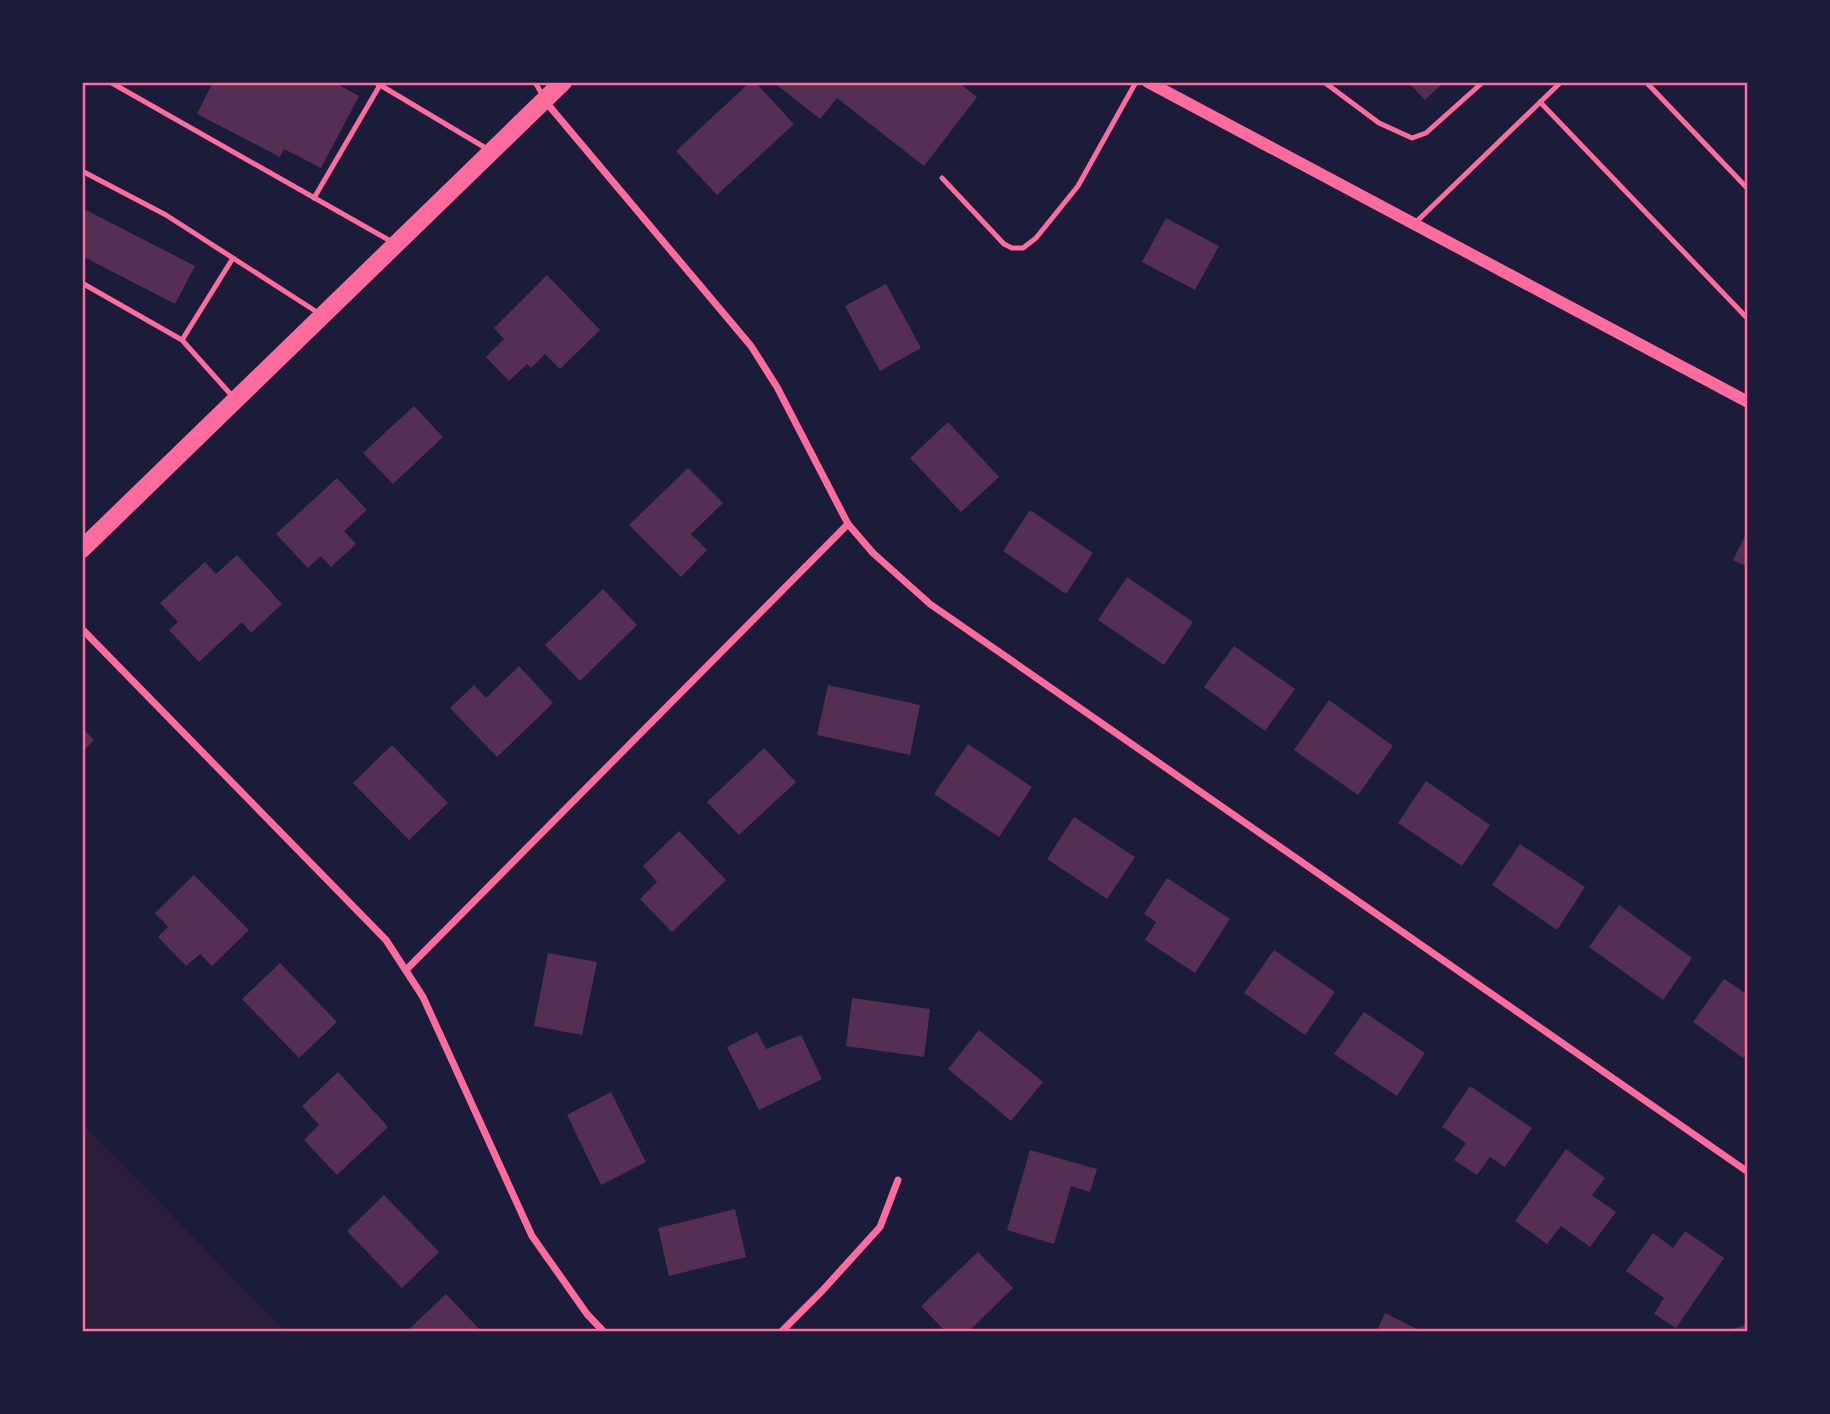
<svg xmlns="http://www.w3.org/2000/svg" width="1830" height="1414" font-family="Rubik,sans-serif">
<rect width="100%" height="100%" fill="#1b1b3a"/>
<path fill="#2a1e3b" d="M 82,1123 L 286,1332 L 82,1332 Z"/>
<g fill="#542f53">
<path d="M 213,82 L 333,82 L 359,96 L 321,168 L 284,149 L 280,157 L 197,114 Z"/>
<path d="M 750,82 L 755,82 L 794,124 L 717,195 L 676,151 Z"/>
<path d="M 773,82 L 958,82 L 977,97 L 924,166 L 837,98 L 820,119 Z"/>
<path d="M 1408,82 L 1444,82 L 1425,100 Z"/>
<path d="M 82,208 L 195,266 L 175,304 L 82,256 Z"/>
<path d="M 1166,218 L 1219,246 L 1195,290 L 1142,262 Z"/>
<path d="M 547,275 L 600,330 L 560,369 L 545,354 L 531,368 L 527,364 L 509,381 L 486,357 L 504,339 L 494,328 Z"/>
<path d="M 886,284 L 921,348 L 880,371 L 845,306 Z"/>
<path d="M 414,406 L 443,437 L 393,484 L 363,453 Z"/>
<path d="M 948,422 L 999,477 L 961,512 L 910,458 Z"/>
<path d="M 688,468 L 723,503 L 691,534 L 707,550 L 681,577 L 629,525 Z"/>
<path d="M 337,478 L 367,510 L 344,531 L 356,544 L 331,567 L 321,556 L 308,568 L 276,534 Z"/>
<path d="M 1030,510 L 1093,553 L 1066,594 L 1003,551 Z"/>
<path d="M 1748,530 L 1748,567 L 1733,560 Z"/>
<path d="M 237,555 L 282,604 L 251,633 L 242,622 L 199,662 L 169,630 L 178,622 L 160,603 L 205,562 L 216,574 Z"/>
<path d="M 1127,577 L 1193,622 L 1164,665 L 1098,620 Z"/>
<path d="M 603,589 L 637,625 L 580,681 L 545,645 Z"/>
<path d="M 1234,646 L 1295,689 L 1265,731 L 1204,687 Z"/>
<path d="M 519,666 L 553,703 L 497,757 L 450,708 L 474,685 L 486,698 Z"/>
<path d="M 828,685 L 920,705 L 910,755 L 817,735 Z"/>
<path d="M 1329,700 L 1393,746 L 1358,795 L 1294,750 Z"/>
<path d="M 82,728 L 94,740 L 82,752 Z"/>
<path d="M 968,744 L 1032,787 L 999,837 L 934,794 Z"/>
<path d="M 392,745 L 448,803 L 409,840 L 353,783 Z"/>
<path d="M 764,748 L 796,782 L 739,835 L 707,802 Z"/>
<path d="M 1426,781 L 1490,825 L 1462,866 L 1398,823 Z"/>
<path d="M 1074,817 L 1135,857 L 1107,899 L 1047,859 Z"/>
<path d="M 679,831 L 726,880 L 672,932 L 640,899 L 657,882 L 643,866 Z"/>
<path d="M 1520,844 L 1585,887 L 1557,930 L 1492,885 Z"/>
<path d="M 194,875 L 249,930 L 212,966 L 200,954 L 186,966 L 158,937 L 168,927 L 155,913 Z"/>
<path d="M 1167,878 L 1230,919 L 1195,973 L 1145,940 L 1156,922 L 1144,914 Z"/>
<path d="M 1619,905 L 1692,958 L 1663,1000 L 1589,947 Z"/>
<path d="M 1274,950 L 1335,992 L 1305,1035 L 1244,993 Z"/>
<path d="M 548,953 L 597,962 L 582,1035 L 534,1026 Z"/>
<path d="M 280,963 L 337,1022 L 299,1058 L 242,999 Z"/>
<path d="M 1724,979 L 1748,995 L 1748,1052 L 1743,1058 L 1693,1022 Z"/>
<path d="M 852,998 L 930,1009 L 924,1057 L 846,1046 Z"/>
<path d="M 1364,1012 L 1425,1053 L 1397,1096 L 1334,1054 Z"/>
<path d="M 979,1030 L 1043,1082 L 1011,1121 L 948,1069 Z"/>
<path d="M 757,1032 L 766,1049 L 801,1035 L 822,1079 L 759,1110 L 727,1047 Z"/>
<path d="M 338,1072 L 388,1127 L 337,1175 L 304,1140 L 319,1125 L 302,1106 Z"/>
<path d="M 1470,1086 L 1532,1128 L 1505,1167 L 1490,1157 L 1477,1175 L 1454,1160 L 1466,1143 L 1442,1127 Z"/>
<path d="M 611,1092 L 646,1162 L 601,1185 L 567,1115 Z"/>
<path d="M 1566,1149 L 1605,1178 L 1592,1195 L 1616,1212 L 1590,1247 L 1561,1226 L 1547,1244 L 1515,1221 Z"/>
<path d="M 1030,1150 L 1097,1169 L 1090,1192 L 1071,1186 L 1054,1244 L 1007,1230 Z"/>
<path d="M 384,1195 L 439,1252 L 402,1288 L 347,1231 Z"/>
<path d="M 735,1209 L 746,1257 L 669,1276 L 658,1228 Z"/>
<path d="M 1685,1231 L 1724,1258 L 1676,1328 L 1654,1314 L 1664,1298 L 1626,1271 L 1653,1233 L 1673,1248 Z"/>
<path d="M 978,1252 L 1013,1288 L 968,1332 L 946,1332 L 921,1306 Z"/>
<path d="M 446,1294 L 482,1332 L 406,1332 Z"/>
<path d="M 1385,1313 L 1423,1332 L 1376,1332 Z"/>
<path d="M 1748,1324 L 1748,1332 L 1727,1332 L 1727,1331 Z"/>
</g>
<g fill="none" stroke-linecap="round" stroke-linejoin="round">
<g stroke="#ff6b9d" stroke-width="5">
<path d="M 110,82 L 394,243"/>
<path d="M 375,82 L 489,150"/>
<path d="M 535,82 L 544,98"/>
<path d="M 1324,82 L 1379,123 L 1412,138 L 1426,133 L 1483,82"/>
<path d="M 1646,82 L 1748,189"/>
<path d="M 1540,102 L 1748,319"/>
<path d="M 82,171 L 166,215 L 320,314"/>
<path d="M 942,178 L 1004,244 L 1012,248 L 1023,248 L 1036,238 L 1078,186 L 1136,82"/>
<path d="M 314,198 L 380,85"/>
<path d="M 1414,224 L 1561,82"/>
<path d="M 82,283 L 182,340 L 234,398"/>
<path d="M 182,340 L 233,258"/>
</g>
<g stroke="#ff6b9d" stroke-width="7">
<path d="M 545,101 L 751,346 L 777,387 L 848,524 L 873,553 L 930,604 L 1748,1172"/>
<path d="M 82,629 L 386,940 L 423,997 L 532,1236 L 587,1314 L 604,1332"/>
<path d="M 406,970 L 848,524"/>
<path d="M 781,1332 L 822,1291 L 880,1227 L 898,1180"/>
</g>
<path stroke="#ff6b9d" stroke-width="12" d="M 1148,82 L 1748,402"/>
<path stroke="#ff6b9d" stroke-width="18" d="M 82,549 L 563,82"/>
</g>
<rect width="1830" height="1414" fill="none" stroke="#1b1b3a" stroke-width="168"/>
<rect x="84" y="84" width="1662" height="1246" fill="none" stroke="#ff6b9d" stroke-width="2.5"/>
</svg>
